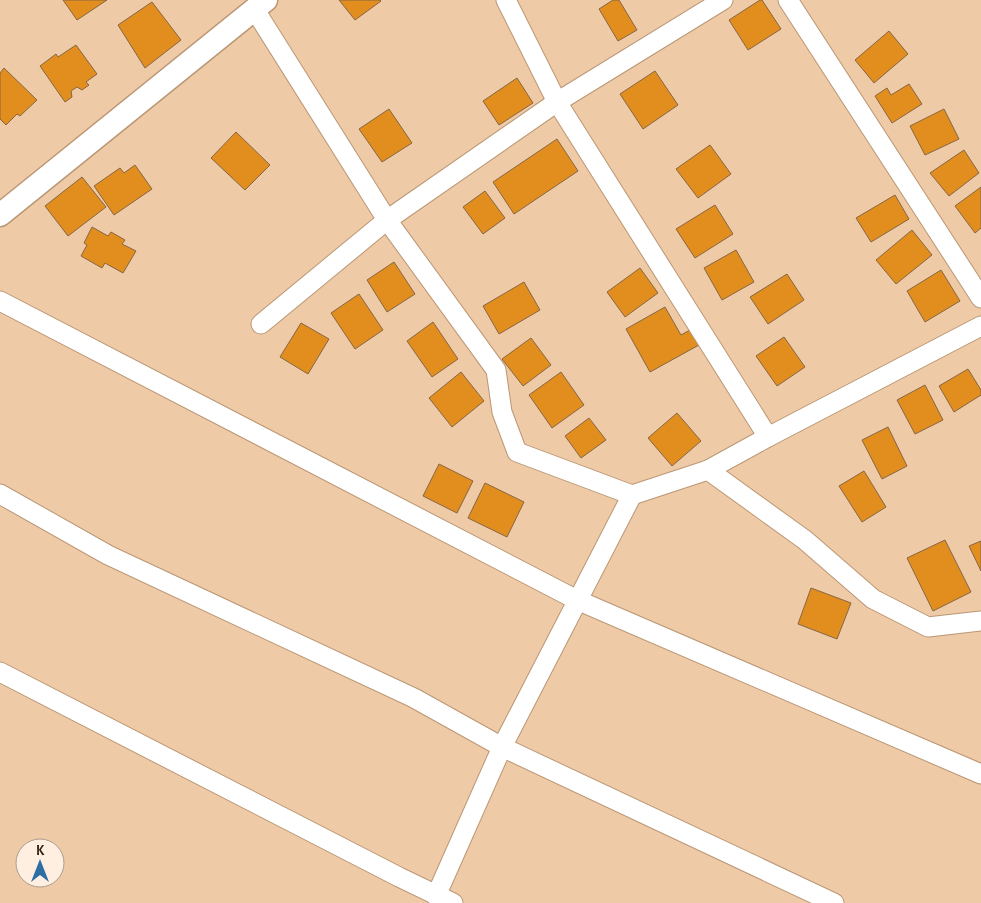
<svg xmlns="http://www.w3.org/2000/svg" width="981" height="903" font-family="'Alegreya Sans',sans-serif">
<rect width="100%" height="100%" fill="#eecaa6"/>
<g fill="#e28e1e" stroke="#866644">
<path d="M 63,0 L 107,0 L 77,20 Z"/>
<path d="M 339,0 L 380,0 L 381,1 L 355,20 Z"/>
<path d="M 613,0 L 619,0 L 637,30 L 618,41 L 599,9 Z"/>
<path d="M 760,0 L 762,0 L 781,29 L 748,50 L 729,20 Z"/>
<path d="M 152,2 L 181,40 L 145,68 L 118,25 Z"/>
<path d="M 889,31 L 908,54 L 874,83 L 855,60 Z"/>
<path d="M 76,45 L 97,74 L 86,82 L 89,85 L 82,90 L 77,87 L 71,91 L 72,97 L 65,102 L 40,66 L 56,54 L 58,57 Z"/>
<path d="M 4,68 L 37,100 L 20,116 L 17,114 L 6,125 L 0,119 L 0,73 Z"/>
<path d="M 655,71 L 678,105 L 643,129 L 620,94 Z"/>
<path d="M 517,78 L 533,103 L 499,125 L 483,101 Z"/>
<path d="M 909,84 L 922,104 L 892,123 L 875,96 L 887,88 L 891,95 Z"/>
<path d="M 389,109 L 412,143 L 382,162 L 359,129 Z"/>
<path d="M 944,109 L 959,139 L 925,155 L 910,126 Z"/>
<path d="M 236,132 L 270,165 L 245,190 L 211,158 Z"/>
<path d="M 557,139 L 578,171 L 514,214 L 493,182 Z"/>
<path d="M 710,145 L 731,174 L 698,198 L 676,169 Z"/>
<path d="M 964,150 L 979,173 L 949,196 L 930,173 Z"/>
<path d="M 135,165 L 152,189 L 114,215 L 94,186 L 120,168 L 124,173 Z"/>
<path d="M 82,177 L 106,207 L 68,236 L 45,206 Z"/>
<path d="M 981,187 L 981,228 L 975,233 L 955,206 Z"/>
<path d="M 485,191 L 505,218 L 483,234 L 463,207 Z"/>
<path d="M 895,195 L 909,219 L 871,242 L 856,218 Z"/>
<path d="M 715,205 L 733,234 L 695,258 L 676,229 Z"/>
<path d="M 92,227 L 108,236 L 111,232 L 125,240 L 122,244 L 136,251 L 123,273 L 105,263 L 102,268 L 81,256 L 87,245 L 84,243 Z"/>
<path d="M 912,230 L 932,255 L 896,284 L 876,260 Z"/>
<path d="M 736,250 L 754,282 L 722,300 L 704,268 Z"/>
<path d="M 394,262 L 415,294 L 387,312 L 367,280 Z"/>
<path d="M 640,268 L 658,293 L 625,317 L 607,292 Z"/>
<path d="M 941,270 L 960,301 L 925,322 L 907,291 Z"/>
<path d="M 787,274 L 804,300 L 768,324 L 750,297 Z"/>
<path d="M 524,282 L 540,310 L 499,334 L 483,306 Z"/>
<path d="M 359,294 L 383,330 L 355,349 L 331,313 Z"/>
<path d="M 665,307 L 681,335 L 690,330 L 699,345 L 650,372 L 626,329 Z"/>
<path d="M 433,322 L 458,359 L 432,377 L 407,341 Z"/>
<path d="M 301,323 L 329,339 L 308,374 L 280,357 Z"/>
<path d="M 784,337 L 805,367 L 777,386 L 756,356 Z"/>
<path d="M 531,338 L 551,365 L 523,386 L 502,359 Z"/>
<path d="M 968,369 L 981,390 L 981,395 L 954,412 L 939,386 Z"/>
<path d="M 461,372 L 484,401 L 452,427 L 429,398 Z"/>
<path d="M 561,372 L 584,405 L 552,428 L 529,395 Z"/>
<path d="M 925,385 L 943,420 L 915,434 L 897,400 Z"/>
<path d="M 677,413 L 701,441 L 672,466 L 648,438 Z"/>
<path d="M 589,418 L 606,440 L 581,458 L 565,436 Z"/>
<path d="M 888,427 L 907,466 L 882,479 L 862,440 Z"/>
<path d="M 439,464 L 473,481 L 457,513 L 423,496 Z"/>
<path d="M 864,471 L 886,507 L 862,522 L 839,486 Z"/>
<path d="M 485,483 L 524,502 L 507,537 L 468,518 Z"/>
<path d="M 945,540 L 971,592 L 933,611 L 907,558 Z"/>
<path d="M 981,541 L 981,571 L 969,546 Z"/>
<path d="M 811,588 L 851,603 L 837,639 L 798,624 Z"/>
</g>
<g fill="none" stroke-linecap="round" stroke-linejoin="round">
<defs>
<g id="minor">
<path d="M 506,0 L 557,102 L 768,437 L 708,470 L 632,495"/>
<path d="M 788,0 L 981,298"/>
<path d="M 255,10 L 387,220 L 496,370 L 502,412 L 517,452 L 632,495 L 502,747 L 436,896"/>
<path d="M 0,301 L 577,600 L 981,774"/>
<path d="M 261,324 L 387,220 L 557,102 L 723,0"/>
<path d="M 768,437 L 981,326"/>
<path d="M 708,470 L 805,540 L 873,599 L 928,627 L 981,621"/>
<path d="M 0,494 L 108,555 L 414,698 L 502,747 L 834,903"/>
<path d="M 0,672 L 399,877 L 453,903"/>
</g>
<path id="tertiary" d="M 0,215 L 266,0"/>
</defs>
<use href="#minor" stroke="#ba9775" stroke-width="21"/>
<use href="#tertiary" stroke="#ba9775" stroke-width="25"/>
<use href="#minor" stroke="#fff" stroke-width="19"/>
<use href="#tertiary" stroke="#fff" stroke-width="22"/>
</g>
<g transform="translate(40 863)"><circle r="24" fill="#feefe1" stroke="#ac9d8f"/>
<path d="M0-4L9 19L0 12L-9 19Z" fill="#2d6fa5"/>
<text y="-8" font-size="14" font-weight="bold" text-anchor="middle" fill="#312315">K</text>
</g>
</svg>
